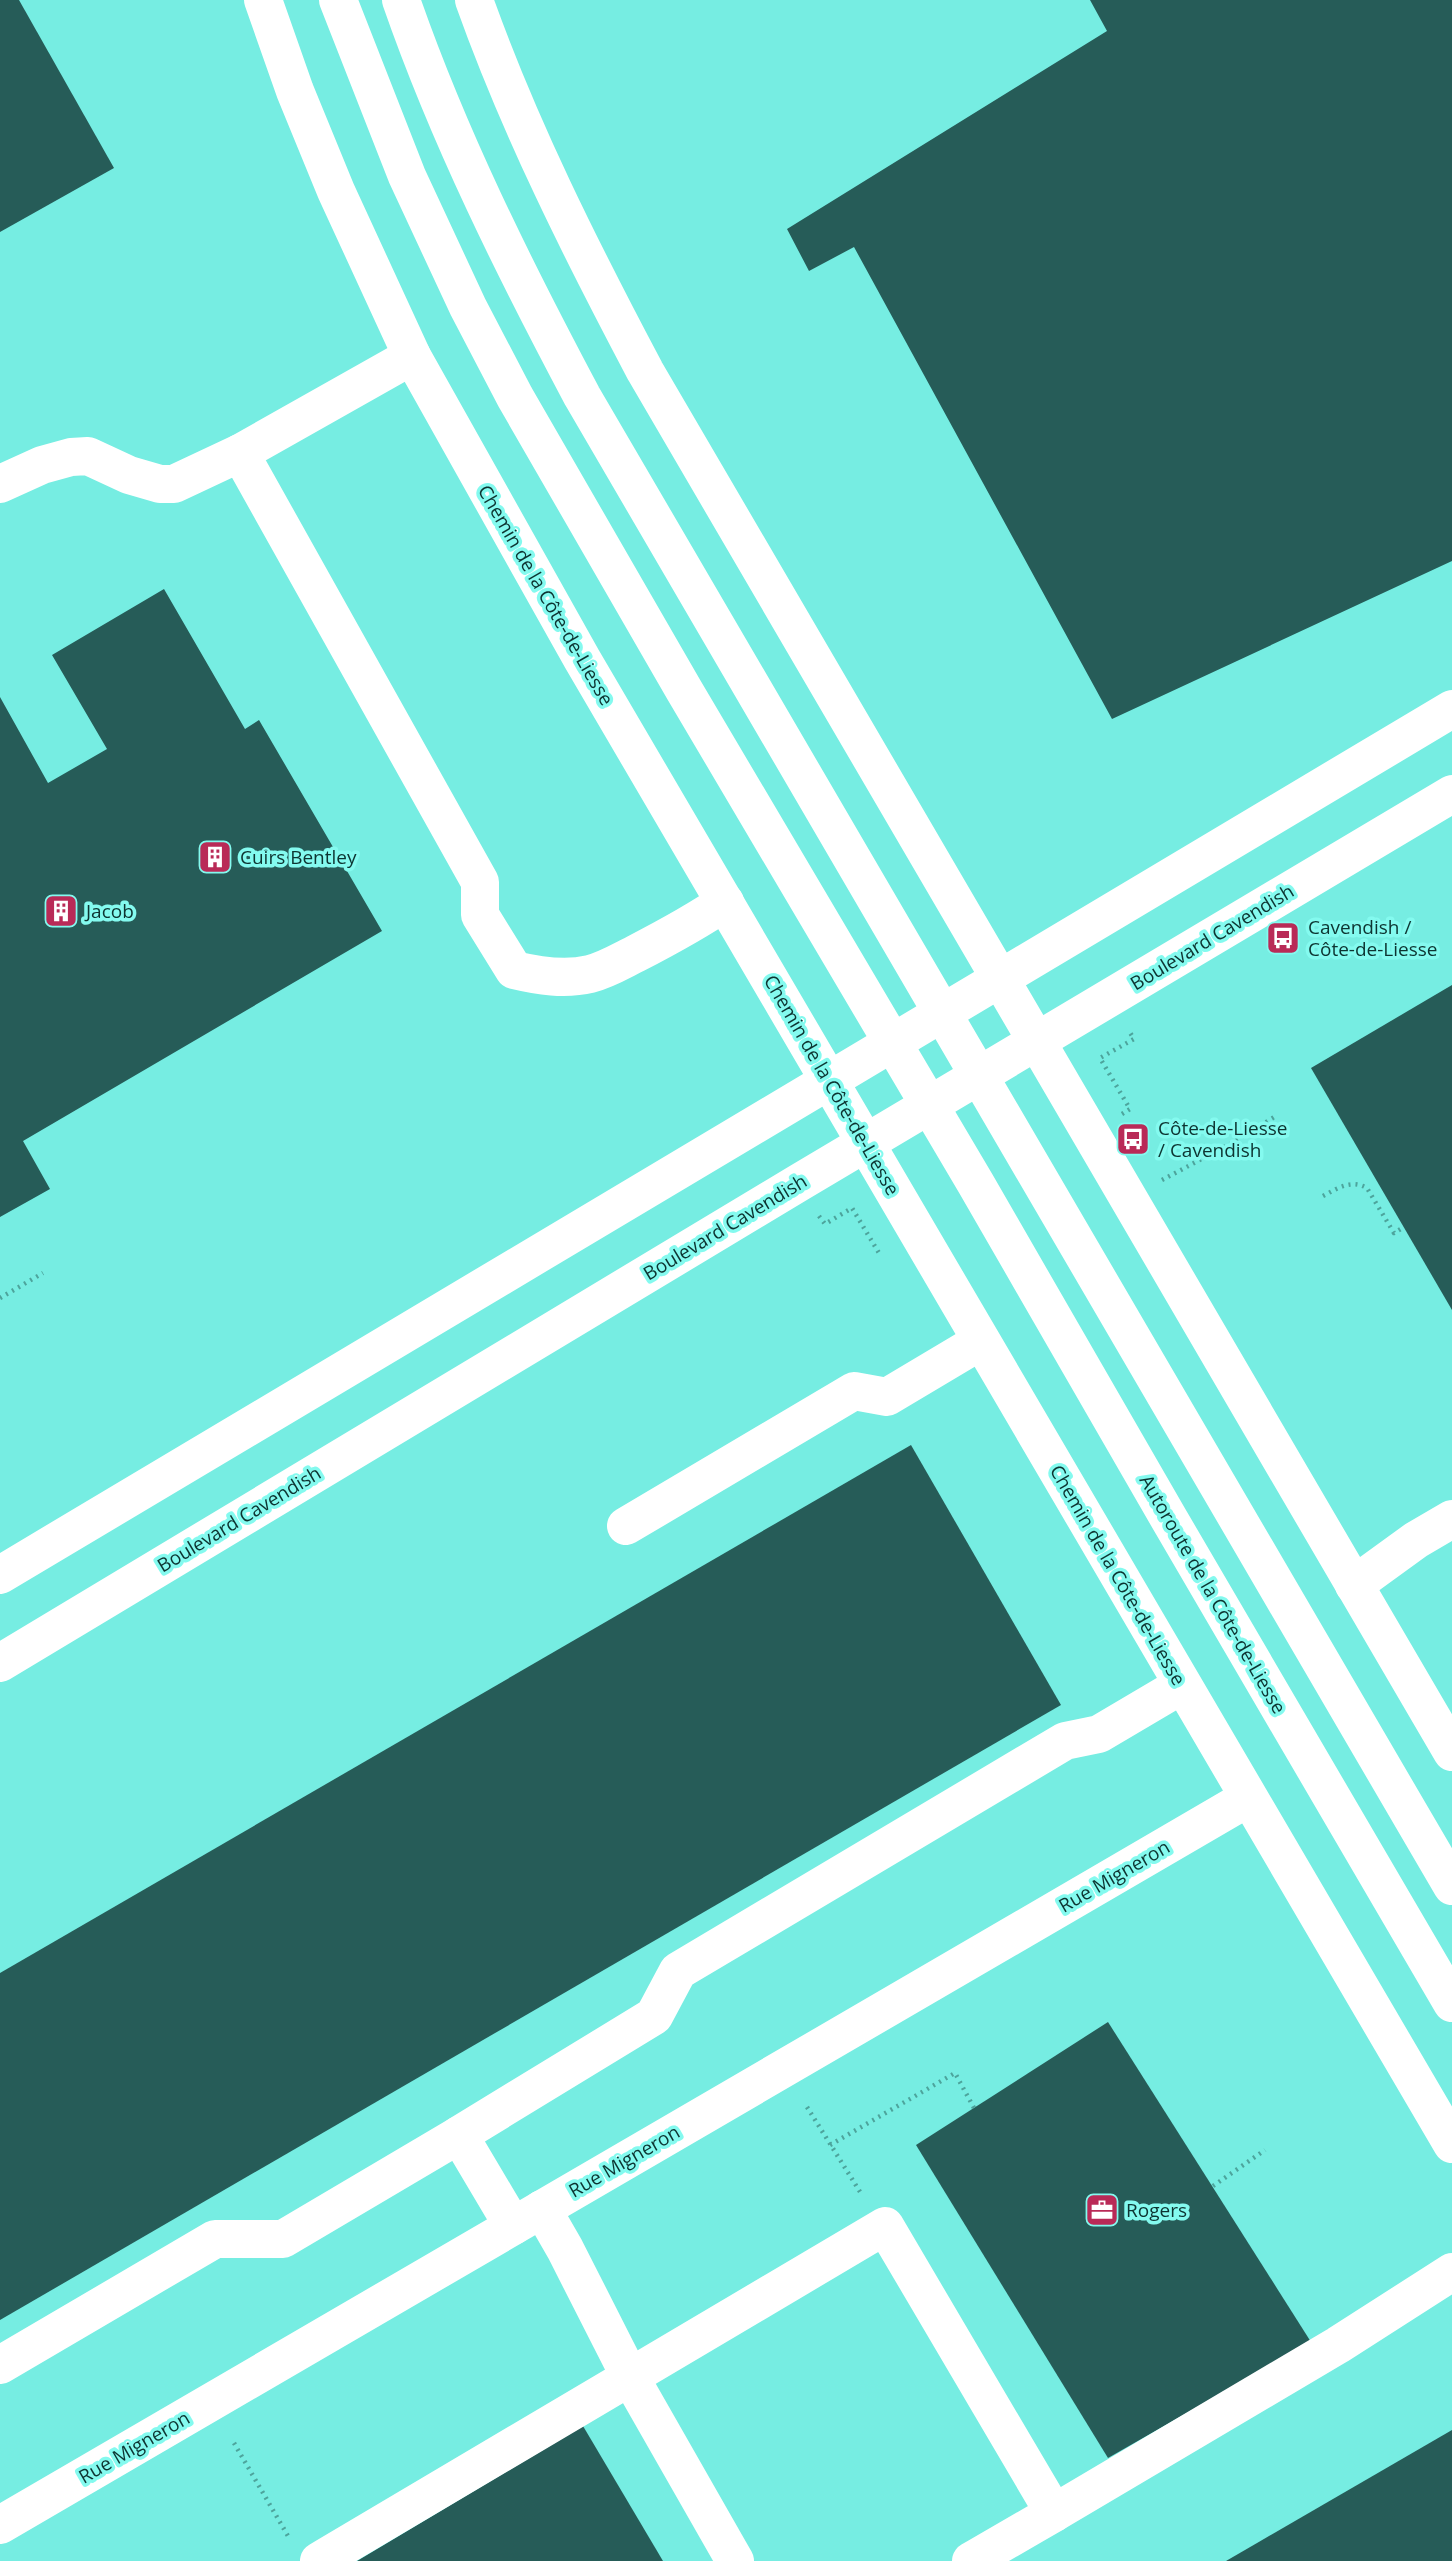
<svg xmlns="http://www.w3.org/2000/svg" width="1452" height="2561" font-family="'Open Sans',sans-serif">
<rect width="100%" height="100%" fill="#76ede2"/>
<g fill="#265c58">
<path d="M 0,0 L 19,0 L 114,168 L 0,232 Z"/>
<path d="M 1090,0 L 1452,0 L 1452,561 L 1112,719 L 854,247 L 809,271 L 787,229 L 1107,31 Z"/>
<path d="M 164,589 L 245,729 L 259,720 L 382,931 L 23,1141 L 50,1189 L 0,1217 L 0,697 L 48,783 L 107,749 L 52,655 Z"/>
<path d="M 1452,985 L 1452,1310 L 1311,1068 Z"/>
<path d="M 911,1445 L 1061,1705 L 0,2320 L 0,1973 Z"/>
<path d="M 1108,2022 L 1311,2342 L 1108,2458 L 916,2145 Z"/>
<path d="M 583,2426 L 663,2561 L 357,2561 Z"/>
<path d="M 1452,2430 L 1452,2561 L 1226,2561 Z"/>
</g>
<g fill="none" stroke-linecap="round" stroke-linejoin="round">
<g stroke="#4da49c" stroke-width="4.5" stroke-dasharray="2 5" stroke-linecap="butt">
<path d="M 1122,1114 L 1130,1109 L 1100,1058 L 1134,1039 L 1129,1031"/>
<path d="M 1162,1180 L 1228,1145 L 1276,1116"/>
<path d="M 1323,1196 C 1338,1188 1351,1179 1367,1188 L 1394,1233 L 1404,1227"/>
<path d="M 819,1216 L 825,1224 L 852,1208 L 879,1253 L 882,1251"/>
<path d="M 0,1298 L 43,1273"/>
<path d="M 807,2107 L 862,2195"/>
<path d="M 830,2145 L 955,2073 L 974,2108"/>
<path d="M 1213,2186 L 1265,2150"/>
<path d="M 234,2443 L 288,2536"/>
</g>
<g stroke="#fff" stroke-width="38">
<path d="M 412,356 L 240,453 L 480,882 L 480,915 L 514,970 C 539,976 565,980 590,974 C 606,970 621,961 635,954 C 666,938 696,922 725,902"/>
<path d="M 0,484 L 42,465 L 71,457 L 88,456 L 129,475 L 160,484 L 174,484 L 240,453"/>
<path d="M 626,1526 L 854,1391 L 887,1397 L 981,1341"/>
<path d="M 1354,1585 L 1416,1540 L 1452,1519"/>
<path d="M 542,2209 L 565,2249 L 630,2377 L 735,2561"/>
<path d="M 513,2226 L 459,2135 L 654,2016 L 678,1971 L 1065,1741 L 1099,1734 L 1182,1685"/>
<path d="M 0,2365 L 215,2239 L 283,2239 L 459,2135"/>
<path d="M 319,2561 L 885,2226 L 1054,2513 L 1338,2345 L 1452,2272"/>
<path d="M 971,2561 L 1054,2513"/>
</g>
<g stroke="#fff" stroke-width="38">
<path d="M 263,0 L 295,91 L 336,191 L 412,356 L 582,659 L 1452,2144"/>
<path d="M 474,0 C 520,129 581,250 645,371 L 1452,1752"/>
<path d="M 0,1575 L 1452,709"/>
<path d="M 0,1663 L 800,1182 L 1452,794"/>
<path d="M 0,2525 L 1248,1798"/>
</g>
<g stroke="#fff" stroke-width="38">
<path d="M 338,0 L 407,176 L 468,307 L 515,397 L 684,690 L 976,1184 L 1168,1517 L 1452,2003"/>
<path d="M 401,0 C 449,138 514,268 582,396 L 1452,1886"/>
</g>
</g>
<defs>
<symbol id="building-square" viewBox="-11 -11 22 22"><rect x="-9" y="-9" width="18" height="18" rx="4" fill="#b92a57" stroke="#84faef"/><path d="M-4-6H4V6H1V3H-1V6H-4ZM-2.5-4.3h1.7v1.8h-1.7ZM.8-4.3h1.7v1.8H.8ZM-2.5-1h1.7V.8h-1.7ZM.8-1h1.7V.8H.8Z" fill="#fff"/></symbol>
<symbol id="bus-square" viewBox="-11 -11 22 22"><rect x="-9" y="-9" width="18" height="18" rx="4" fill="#b92a57" stroke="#84faef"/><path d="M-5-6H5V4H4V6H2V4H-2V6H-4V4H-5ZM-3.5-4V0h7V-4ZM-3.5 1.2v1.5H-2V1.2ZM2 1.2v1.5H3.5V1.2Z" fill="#fff"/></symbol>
<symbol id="office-square" viewBox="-11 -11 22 22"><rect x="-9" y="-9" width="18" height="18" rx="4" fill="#b92a57" stroke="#84faef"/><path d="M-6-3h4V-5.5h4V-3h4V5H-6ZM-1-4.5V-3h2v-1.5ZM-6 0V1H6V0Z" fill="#fff"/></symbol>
</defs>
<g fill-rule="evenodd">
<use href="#building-square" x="196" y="838" width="38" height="38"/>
<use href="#building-square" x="42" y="892" width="38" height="38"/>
<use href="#bus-square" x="1264" y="919" width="38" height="38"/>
<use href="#bus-square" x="1114" y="1120" width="38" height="38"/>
<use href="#office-square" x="1083" y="2191" width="38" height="38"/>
</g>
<g text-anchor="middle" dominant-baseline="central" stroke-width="7" stroke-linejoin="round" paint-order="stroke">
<g font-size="19" fill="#0d3431" stroke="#84faef">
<text transform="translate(546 595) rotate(60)">Chemin de la Côte-de-Liesse</text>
<text transform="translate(1212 937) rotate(-31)">Boulevard Cavendish</text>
<text transform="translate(832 1085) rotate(60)">Chemin de la Côte-de-Liesse</text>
<text transform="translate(725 1227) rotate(-31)">Boulevard Cavendish</text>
<text transform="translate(239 1519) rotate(-31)">Boulevard Cavendish</text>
<text transform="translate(1118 1575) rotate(60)">Chemin de la Côte-de-Liesse</text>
<text transform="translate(1213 1594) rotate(60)">Autoroute de la Côte-de-Liesse</text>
<text transform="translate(1114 1876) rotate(-30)">Rue Migneron</text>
<text transform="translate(624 2161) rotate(-30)">Rue Migneron</text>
<text transform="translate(134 2447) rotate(-30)">Rue Migneron</text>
</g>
<g font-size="19" fill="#0d3431" stroke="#84faef" text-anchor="start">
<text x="240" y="857">Cuirs Bentley</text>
<text x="86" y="911">Jacob</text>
<text x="1308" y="927">Cavendish /<tspan x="1308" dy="22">Côte-de-Liesse</tspan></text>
<text x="1158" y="1128">Côte-de-Liesse<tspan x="1158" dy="22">/ Cavendish</tspan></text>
<text x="1126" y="2210">Rogers</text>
</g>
</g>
</svg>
